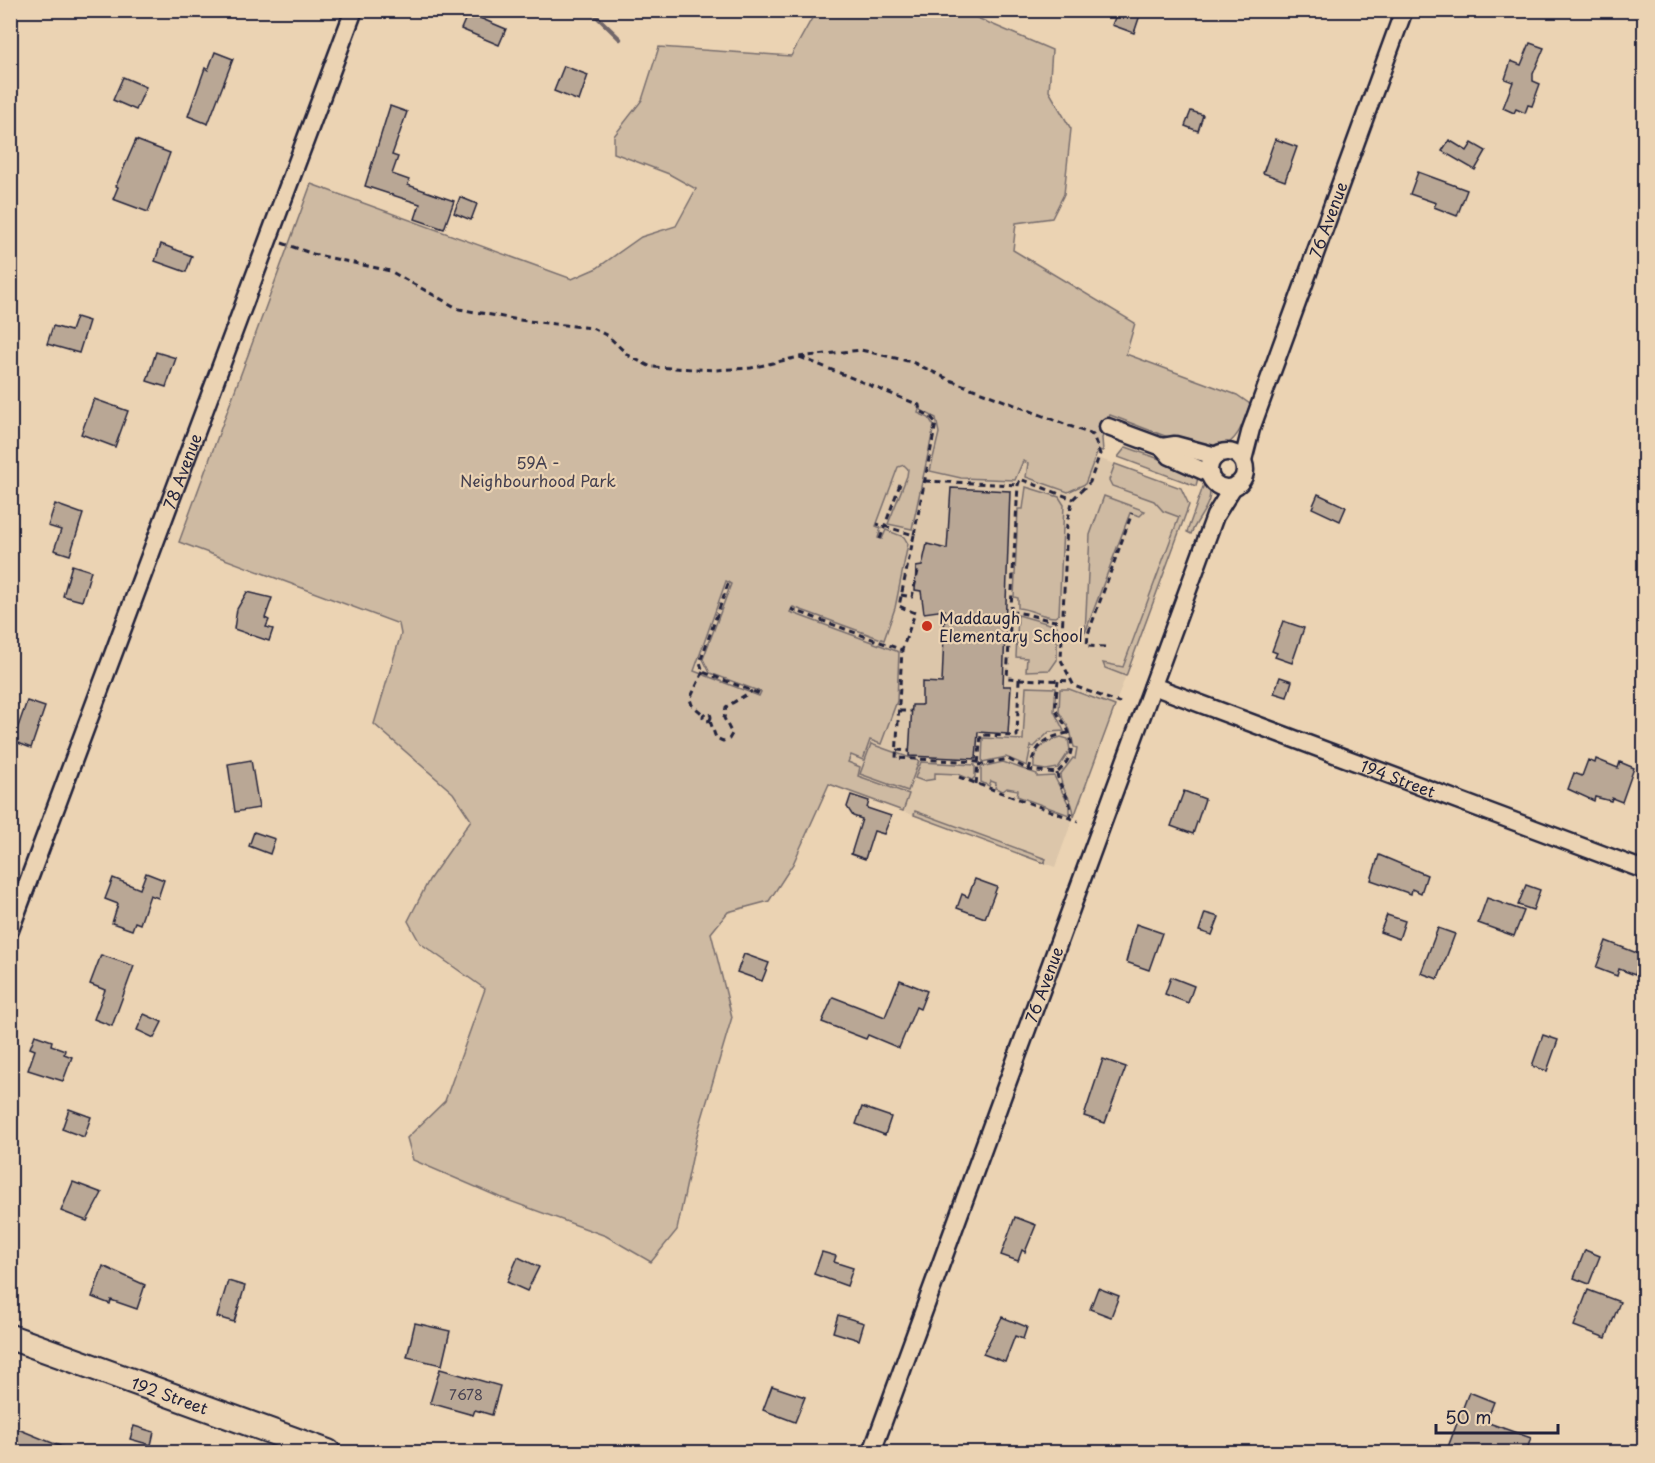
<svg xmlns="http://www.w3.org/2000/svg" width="1655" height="1463" font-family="'Playpen Sans',sans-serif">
<rect width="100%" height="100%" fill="#ebd3b3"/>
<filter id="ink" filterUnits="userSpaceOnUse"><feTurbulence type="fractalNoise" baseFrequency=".0167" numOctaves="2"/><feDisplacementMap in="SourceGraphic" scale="12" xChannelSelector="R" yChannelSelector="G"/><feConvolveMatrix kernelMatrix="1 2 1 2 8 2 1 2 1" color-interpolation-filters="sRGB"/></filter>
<g filter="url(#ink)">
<path fill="#dcc6aa" d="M 810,354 L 1181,488 L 1189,505 L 1055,867 L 740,752 L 694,671 Z"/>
<g fill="#cebaa2" stroke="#786e6e" stroke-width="1.5" fill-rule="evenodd">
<path d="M 816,11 L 961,11 L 1052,50 L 1049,91 L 1071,129 L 1064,194 L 1052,218 L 1016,223 L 1013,250 L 1135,323 L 1126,354 L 1237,395 L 1250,404 C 1244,421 1239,441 1220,448 C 1203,454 1130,422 1110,415 L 1102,438 L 1103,451 L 1098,450 L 1085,484 L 1068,492 L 1026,477 L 1028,463 L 1023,461 L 1015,480 L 961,478 L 930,471 L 939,433 L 936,418 L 919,409 L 918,413 L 929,418 L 934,426 L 912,529 L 888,524 L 907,476 L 908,469 L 904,465 L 898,467 L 876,526 L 881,528 L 878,538 L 882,539 L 886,530 L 904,537 L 908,544 L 895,608 L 884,640 L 793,607 L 790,612 L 899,652 L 897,701 L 881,744 L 870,740 L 863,760 L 851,755 L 848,762 L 860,767 L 858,776 L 909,794 L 903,811 L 829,784 L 793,864 L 769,901 L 728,912 L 711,933 L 732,1017 L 697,1135 L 677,1230 L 651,1262 L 606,1236 L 499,1197 L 413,1160 L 407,1138 L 445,1101 L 485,989 L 420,943 L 408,921 L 429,880 L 471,820 L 453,793 L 374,724 L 401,634 L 399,624 L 179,542 L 311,184 L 572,279 L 597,268 L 641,237 L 676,226 L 696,189 L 669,174 L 614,153 L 614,136 L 642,100 L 659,47 L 791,56 ZM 726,581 L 731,584 L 703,659 L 710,673 L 761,692 L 759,696 L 694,671 Z"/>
<path d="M 1126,447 L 1199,473 L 1196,486 L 1118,457 Z"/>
<path d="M 1115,464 L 1181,488 L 1189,505 L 1126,676 L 1105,668 L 1103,663 L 1123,667 L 1179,517 L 1163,511 L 1154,501 L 1112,486 L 1109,480 Z"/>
<path d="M 1208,482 C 1216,502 1198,516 1191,534 L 1187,532 L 1204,484 Z"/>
<path d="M 1026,487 L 1059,497 L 1064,505 L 1059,614 L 1055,617 C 1041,617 1032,609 1018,608 L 1018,598 L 1014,597 L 1018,509 L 1023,509 Z"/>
<path d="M 1104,496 L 1145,511 L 1140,516 L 1130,513 L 1085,633 L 1090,535 Z"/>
<path d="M 1018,615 L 1057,626 L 1057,660 L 1050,670 L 1026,671 L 1027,658 L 1016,657 Z"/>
<path d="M 1026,687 L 1056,688 L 1054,711 L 1064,731 L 1049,732 L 1034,747 L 1031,746 L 1027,766 L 1006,757 L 982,762 L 983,738 L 1023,740 Z"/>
<path d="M 1060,689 L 1069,689 L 1115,706 L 1074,817 C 1074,798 1061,792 1060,775 L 1073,758 L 1075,759 L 1077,748 L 1074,747 L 1070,730 L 1059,712 Z"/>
<path d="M 1061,737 L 1068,739 L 1070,750 L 1058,768 L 1046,770 L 1034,768 C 1032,750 1044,742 1061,737 Z"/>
<path d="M 871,744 L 919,761 L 908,791 L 860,774 Z"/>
<path d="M 921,762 L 975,765 L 975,777 L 972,780 L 958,774 L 935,773 L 935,779 L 923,781 L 915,778 Z"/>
<path d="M 1003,762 L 1037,774 L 1037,777 L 1054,776 L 1069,805 L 1069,815 L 1017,796 L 1018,790 L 1007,788 L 1003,791 L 995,788 L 996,783 L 991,781 L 989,786 L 981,782 L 981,767 Z"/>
<path d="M 915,811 L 1046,859 L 1044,863 L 914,815 Z"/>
</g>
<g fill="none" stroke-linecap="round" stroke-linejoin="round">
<path stroke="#706669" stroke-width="4.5" d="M 590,10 L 620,39"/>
</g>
<g fill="#b9a795" stroke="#22223b" stroke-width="1.5">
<path d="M 1118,10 L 1140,15 L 1134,33 L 1112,25 Z"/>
<path d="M 468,13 L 506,29 L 499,45 L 461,29 Z"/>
<path d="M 1530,43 L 1544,48 L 1533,74 L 1533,81 L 1540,84 L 1532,106 L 1528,105 L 1525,113 L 1516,109 L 1514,113 L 1503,108 L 1513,82 L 1505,79 L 1511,61 L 1521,65 Z"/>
<path d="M 215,52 L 233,59 L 208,124 L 188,116 L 205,68 L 208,70 Z"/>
<path d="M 564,66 L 588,75 L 579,101 L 554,91 Z"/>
<path d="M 123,77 L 146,87 L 136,110 L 113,100 Z"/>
<path d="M 390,106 L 407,112 L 392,155 L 398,157 L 392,174 L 409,180 L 408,185 L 454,201 L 444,229 L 415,219 L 420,204 L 365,186 Z"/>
<path d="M 1191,111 L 1203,115 L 1198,131 L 1185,126 Z"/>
<path d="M 1275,139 L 1297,147 L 1285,181 L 1263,173 Z"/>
<path d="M 136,140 L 170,153 L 148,212 L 113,199 L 118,187 L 116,186 Z"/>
<path d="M 1449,140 L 1467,151 L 1472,143 L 1486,151 L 1475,170 L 1442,151 Z"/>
<path d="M 1418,172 L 1467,190 L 1457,216 L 1434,207 L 1436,203 L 1410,194 Z"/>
<path d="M 460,197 L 477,204 L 471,220 L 454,213 Z"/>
<path d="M 161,244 L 192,256 L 186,272 L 155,261 Z"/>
<path d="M 76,317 L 89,321 L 79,353 L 47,344 L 53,326 L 71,331 Z"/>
<path d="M 156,352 L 176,358 L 166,387 L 147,381 Z"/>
<path d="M 94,399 L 128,411 L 115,447 L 81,434 Z"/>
<path d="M 951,488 L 1010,491 L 1003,686 L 1011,686 L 1008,734 L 978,732 L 976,759 L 909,756 L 912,705 L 922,705 L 922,682 L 942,683 L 945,610 L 924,613 L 921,591 L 915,590 L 916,567 L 922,566 L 927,544 L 947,549 Z"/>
<path d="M 1318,494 L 1346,507 L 1340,521 L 1312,508 Z"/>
<path d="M 55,504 L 83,514 L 70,555 L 54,550 L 61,530 L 48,526 Z"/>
<path d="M 72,565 L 91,571 L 82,601 L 63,596 Z"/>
<path d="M 247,592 L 272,598 L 265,618 L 269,620 L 266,627 L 273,629 L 269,641 L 234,629 L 237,609 Z"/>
<path d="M 1283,621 L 1304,628 L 1292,663 L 1275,657 L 1277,653 L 1272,651 Z"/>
<path d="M 1280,677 L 1292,681 L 1287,697 L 1274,693 Z"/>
<path d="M 27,701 L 45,707 L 31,748 L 13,741 Z"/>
<path d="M 1596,759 L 1618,768 L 1620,762 L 1634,768 L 1622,802 L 1612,798 L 1611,801 L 1595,797 L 1594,801 L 1568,789 L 1574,773 L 1582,776 L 1588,760 L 1595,763 Z"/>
<path d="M 251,760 L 259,808 L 235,812 L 228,764 Z"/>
<path d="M 1184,791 L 1205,799 L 1193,834 L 1171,826 Z"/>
<path d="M 851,795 L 869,801 L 867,808 L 891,816 L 884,834 L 874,831 L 865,859 L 851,854 L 862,819 L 853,816 L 847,807 Z"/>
<path d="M 254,832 L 275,839 L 270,854 L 249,846 Z"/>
<path d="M 1379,855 L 1427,875 L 1421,893 L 1412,889 L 1411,894 L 1371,880 Z"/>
<path d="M 146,873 L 164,880 L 158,898 L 150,895 L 140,924 L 135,922 L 132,930 L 112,923 L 118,904 L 105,899 L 113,878 L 140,889 Z"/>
<path d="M 975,879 L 997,887 L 985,918 L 957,908 L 962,894 L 968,897 Z"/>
<path d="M 1526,885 L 1540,890 L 1533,910 L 1518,905 Z"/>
<path d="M 1487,898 L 1524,911 L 1514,936 L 1478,923 Z"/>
<path d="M 1205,913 L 1219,917 L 1212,935 L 1199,931 Z"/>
<path d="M 1387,915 L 1405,921 L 1399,939 L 1380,932 Z"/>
<path d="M 1136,924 L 1162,933 L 1149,970 L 1126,962 Z"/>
<path d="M 1438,928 L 1455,934 L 1438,979 L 1421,973 Z"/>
<path d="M 1606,941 L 1642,955 L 1635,975 L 1619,969 L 1617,976 L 1596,968 Z"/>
<path d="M 744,954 L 769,963 L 762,981 L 737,972 Z"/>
<path d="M 101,955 L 134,966 L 112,1026 L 94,1019 L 105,990 L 90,984 Z"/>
<path d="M 1171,977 L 1194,986 L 1188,1003 L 1165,994 Z"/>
<path d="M 900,980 L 927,991 L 920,1009 L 916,1007 L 899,1048 L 868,1035 L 866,1039 L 822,1022 L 833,997 L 885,1017 Z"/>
<path d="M 144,1014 L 162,1022 L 154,1038 L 137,1030 Z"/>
<path d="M 35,1035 L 52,1041 L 51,1045 L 65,1050 L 64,1054 L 72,1057 L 63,1081 L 28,1070 L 35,1050 L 30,1048 Z"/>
<path d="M 1543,1035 L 1558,1040 L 1547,1071 L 1532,1066 Z"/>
<path d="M 1103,1059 L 1126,1067 L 1105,1123 L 1084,1116 Z"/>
<path d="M 862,1107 L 891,1117 L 885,1135 L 856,1124 Z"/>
<path d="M 69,1109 L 91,1117 L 84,1137 L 62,1129 Z"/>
<path d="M 73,1182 L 102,1193 L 87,1221 L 61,1211 Z"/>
<path d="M 1015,1217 L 1036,1225 L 1025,1252 L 1022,1250 L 1018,1261 L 1001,1255 Z"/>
<path d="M 1585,1250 L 1600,1256 L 1589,1284 L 1574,1278 Z"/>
<path d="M 822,1252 L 836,1256 L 834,1262 L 853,1268 L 847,1286 L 814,1274 Z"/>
<path d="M 518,1257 L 539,1267 L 527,1291 L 507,1282 Z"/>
<path d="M 103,1266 L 145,1285 L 137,1309 L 111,1300 L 110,1304 L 92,1297 Z"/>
<path d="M 228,1281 L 245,1286 L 234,1322 L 217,1317 Z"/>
<path d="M 1098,1288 L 1119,1296 L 1111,1317 L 1090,1309 Z"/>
<path d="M 1588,1290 L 1620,1302 L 1606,1338 L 1574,1326 Z"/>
<path d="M 838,1315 L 864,1323 L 859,1340 L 833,1332 Z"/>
<path d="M 1002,1317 L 1027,1327 L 1023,1339 L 1015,1336 L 1005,1362 L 983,1354 Z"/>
<path d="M 415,1323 L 450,1331 L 442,1365 L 407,1357 Z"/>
<path d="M 440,1369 L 500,1386 L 492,1415 L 475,1410 L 473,1415 L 430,1403 Z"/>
<path d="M 772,1386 L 805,1397 L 795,1422 L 763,1410 Z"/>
<path d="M 1469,1392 L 1494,1402 L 1486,1422 L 1531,1438 L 1526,1452 L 1446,1452 Z"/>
<path d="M 134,1426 L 154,1432 L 151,1445 L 130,1439 Z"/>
<path d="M 18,1429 L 72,1451 L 72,1452 L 10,1452 Z"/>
</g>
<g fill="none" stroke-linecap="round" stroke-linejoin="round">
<defs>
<g id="minor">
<path d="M 1108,427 L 1162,447 L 1170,456 L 1210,474"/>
<path d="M 1162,447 L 1175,445 L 1216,456"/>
<circle cx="1227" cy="470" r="18"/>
<path id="s1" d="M 1243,460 L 1251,429 L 1404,10"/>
<path id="s2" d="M 1153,686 L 1644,870"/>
<path id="s3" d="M 10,930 L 354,10"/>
<path id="s4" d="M 872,1452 L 1215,516 L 1233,487"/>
</g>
<g id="secondary">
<path id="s5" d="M 10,1337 L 328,1452"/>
</g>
</defs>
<use href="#minor" stroke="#22223b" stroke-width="21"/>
<use href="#secondary" stroke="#22223b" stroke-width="28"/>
<g stroke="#22223b" stroke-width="3" stroke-dasharray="6 4.5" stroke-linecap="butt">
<path d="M 282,243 L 313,254 L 390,271 L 459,309 L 519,320 L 592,328 L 608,336 L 629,356 L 651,367 L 715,370 L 751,368 L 799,357 L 861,350 L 912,362 L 950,380 L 1093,435 L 1100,454 L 1098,459 L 1090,482 L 1073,499 L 1067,522 L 1061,660 L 1074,686 L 1120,703"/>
<path d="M 800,357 L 919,405 L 920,411 L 930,416 L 936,423 L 914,535 L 877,524"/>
<path d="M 925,481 L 1018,485"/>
<path d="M 914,535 L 899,606 L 915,613 L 902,650 L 896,758 L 978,762"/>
<path d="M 880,539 L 900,484"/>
<path d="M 728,584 L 700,662 L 703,672 L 760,694"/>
<path d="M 901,595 L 912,597 L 918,571"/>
<path d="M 791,609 L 902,650"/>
<path d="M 1010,612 C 1029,612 1042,621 1061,621"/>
<path d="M 1105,647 L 1087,646 L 1088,634 L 1132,513"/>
<path d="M 703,672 L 690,699 L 692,705 L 704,715"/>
<path d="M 1019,679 L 1071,681"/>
<path d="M 899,711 L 911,711"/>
<circle cx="707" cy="717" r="4"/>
<path d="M 710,721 L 716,738 L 723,741 L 729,739 L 732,734 L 724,718 L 726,707 L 752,691"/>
<path d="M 897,750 L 910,751"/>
<path d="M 978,765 L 1008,759 L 1029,770 L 1057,773 C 1072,759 1076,745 1066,726 C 1063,721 1058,716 1056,710 C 1055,701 1057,690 1058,681"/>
<path d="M 1029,770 C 1035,746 1044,737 1069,733"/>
<path d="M 1057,773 C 1059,790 1075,801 1070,818"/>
<path d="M 959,777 L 1078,821"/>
<path d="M 976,784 L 981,735 L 1017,736 L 1019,679 L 1007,678 L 1018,485 L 1020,479 L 1073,499"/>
</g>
<use href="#minor" stroke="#ebd3b3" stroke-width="16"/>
<use href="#secondary" stroke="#ebd3b3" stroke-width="24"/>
</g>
</g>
<circle fill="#c8321e" stroke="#ebd3b3" stroke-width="2" cx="927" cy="626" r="6"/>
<g text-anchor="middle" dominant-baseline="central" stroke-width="4.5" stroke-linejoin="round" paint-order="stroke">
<g font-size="14" fill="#484352">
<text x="466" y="1394">7678</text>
</g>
<g font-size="16" fill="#22223b" stroke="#ebd3b3">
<text stroke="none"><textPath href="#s1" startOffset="255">76 Avenue</textPath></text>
<text stroke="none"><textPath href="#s3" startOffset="490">78 Avenue</textPath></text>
<text stroke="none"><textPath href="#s2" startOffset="262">194 Street</textPath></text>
<text stroke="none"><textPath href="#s4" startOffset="498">76 Avenue</textPath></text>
<text stroke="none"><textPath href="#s5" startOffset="170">192 Street</textPath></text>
</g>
<g font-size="16" fill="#444050" stroke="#ebd3b3">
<text x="538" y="462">59A -<tspan x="538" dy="18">Neighbourhood Park</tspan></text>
</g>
<g font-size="16" fill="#22223b" stroke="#ebd3b3" text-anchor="start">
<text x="939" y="617">Maddaugh<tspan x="939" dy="18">Elementary School</tspan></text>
</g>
</g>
<rect width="1655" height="1463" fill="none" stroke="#ebd3b3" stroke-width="36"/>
<rect x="18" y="18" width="1619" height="1427" fill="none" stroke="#22223b" stroke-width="2" filter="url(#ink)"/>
<path d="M1436 1424v9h122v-9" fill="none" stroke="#22223b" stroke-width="3"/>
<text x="1445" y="1424" font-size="18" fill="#22223b" stroke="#ebd3b3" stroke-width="4.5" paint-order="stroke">50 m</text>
</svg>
